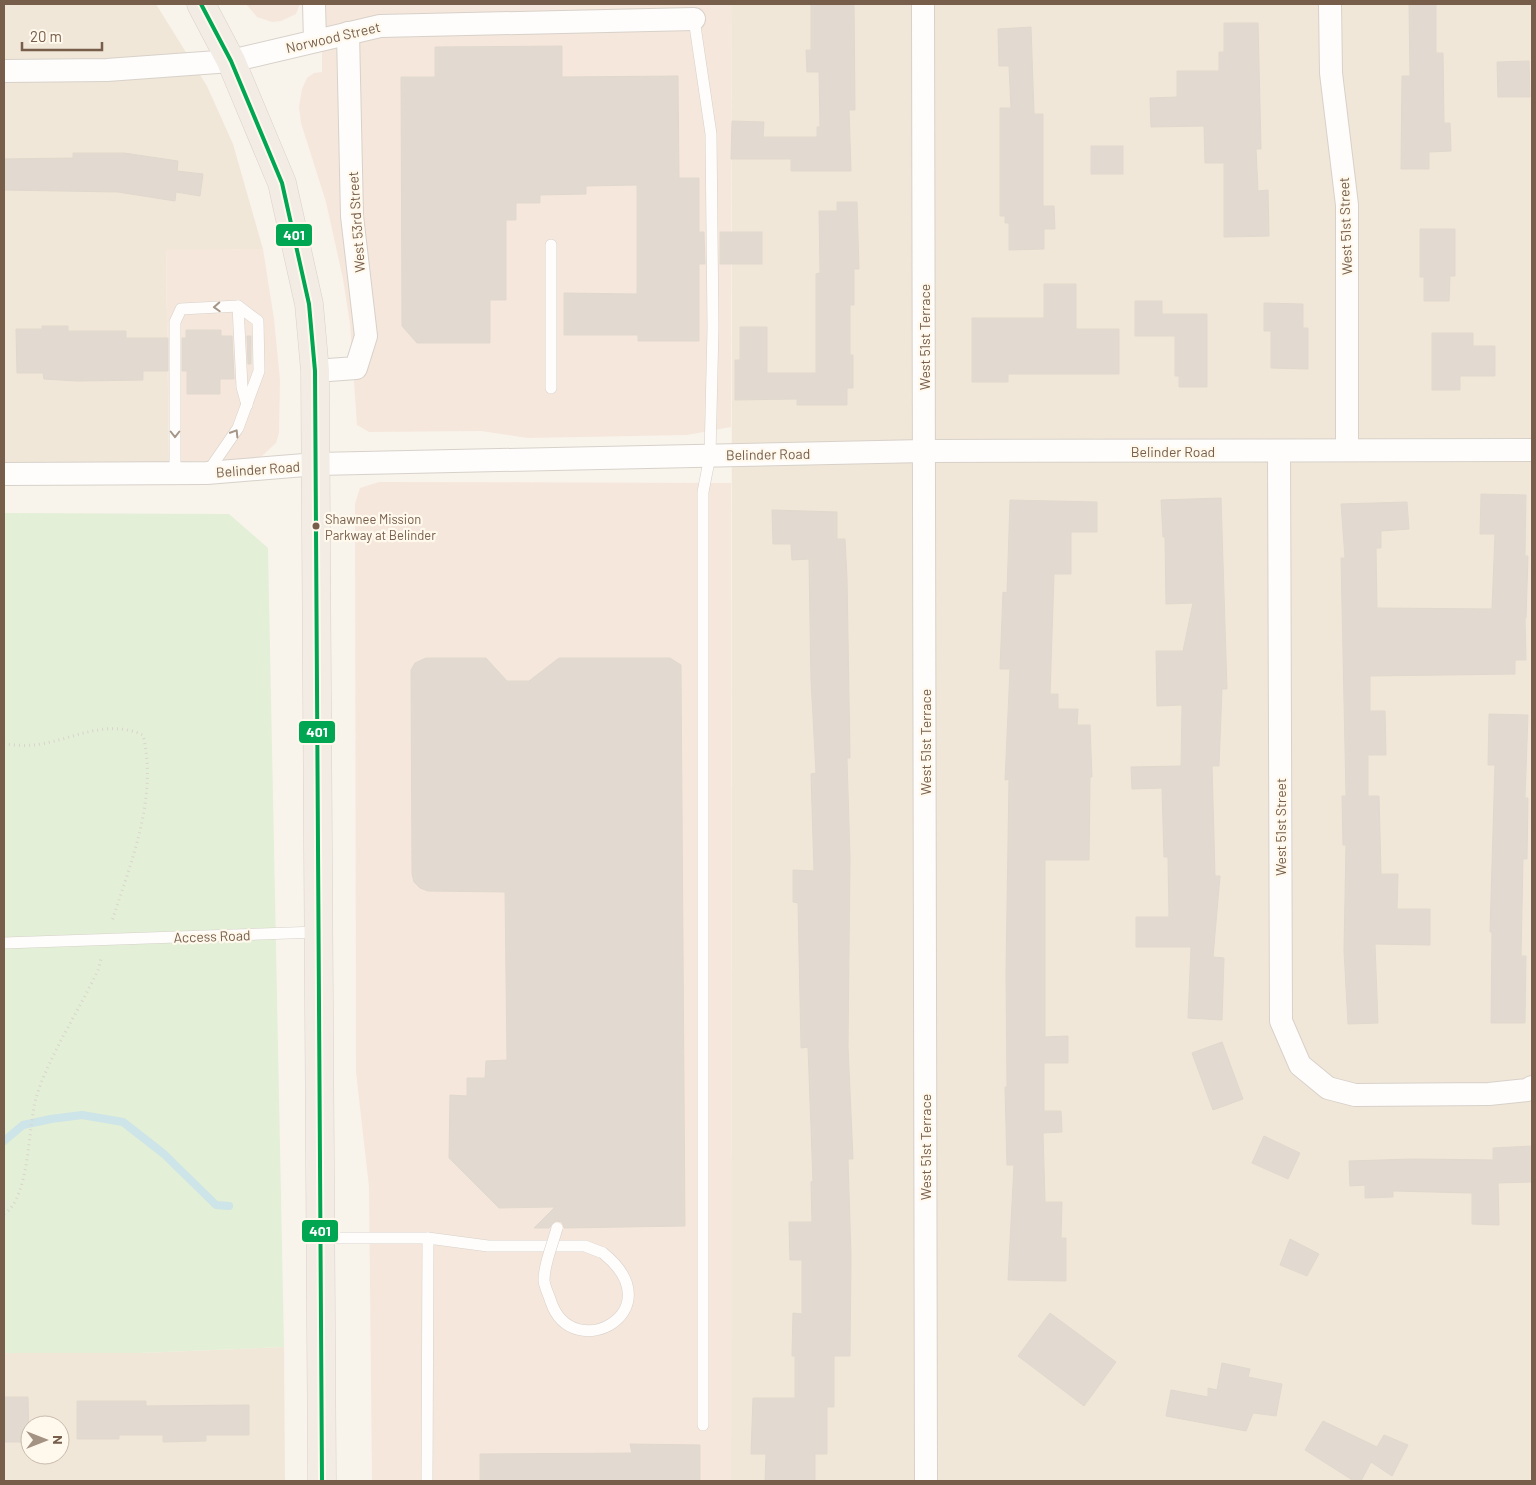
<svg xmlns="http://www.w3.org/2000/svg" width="1536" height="1485" font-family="Barlow,sans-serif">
<rect width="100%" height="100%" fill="#f8f4eb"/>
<g fill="#f1e7d8" fill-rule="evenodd">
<path d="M 4,4 L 156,4 L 207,86 L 233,144 L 263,249 L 166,251 L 169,462 L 4,462 Z"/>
<path d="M 732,4 L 1532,4 L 1532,1481 L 731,1481 Z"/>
<path d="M 284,1347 L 285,1481 L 4,1481 L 4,1353 L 139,1353 ZM 30,1425 L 60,1425 L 60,1455 L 30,1455 Z"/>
</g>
<g fill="#f6e7dc">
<path d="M 246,4 L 300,4 L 296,14 L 281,21 L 272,22 L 257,17 Z"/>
<path d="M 322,4 L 732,4 L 731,427 L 687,435 L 528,438 L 481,431 L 369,432 L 357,425 L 350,324 L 343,279 L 326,202 L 301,123 L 299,107 L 302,89 L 307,78 L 314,73 L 322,72 Z"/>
<path d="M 263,249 L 274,319 L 280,380 L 279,433 L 276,443 L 262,456 L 250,460 L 169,462 L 166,250 Z"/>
<path d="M 379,482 L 731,483 L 731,1481 L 372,1481 L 369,1187 L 356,1072 L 355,504 L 360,488 Z"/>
</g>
<path fill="#e3efd6" d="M 4,513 L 229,514 L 268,548 L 284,1347 L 139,1353 L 4,1353 Z"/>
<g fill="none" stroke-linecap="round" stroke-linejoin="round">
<path stroke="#cde4e8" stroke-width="8" d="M 4,1141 L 23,1125 L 51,1119 L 82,1115 L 123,1122 L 164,1154 L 216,1205 L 229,1206"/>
</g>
<g fill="#e2dad0" stroke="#e1d8cd">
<path d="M 811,4 L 854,4 L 855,110 L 849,110 L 851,171 L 791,171 L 791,159 L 731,159 L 732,121 L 764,122 L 763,137 L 817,137 L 817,127 L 820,127 L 819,72 L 807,72 L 806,50 L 811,50 Z"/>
<path d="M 1409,4 L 1436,4 L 1436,53 L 1443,53 L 1444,123 L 1450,123 L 1451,151 L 1429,152 L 1429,169 L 1401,169 L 1402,76 L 1410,76 Z"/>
<path d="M 1224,23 L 1258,23 L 1261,149 L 1256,149 L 1258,191 L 1268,190 L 1269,236 L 1224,237 L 1224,163 L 1205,163 L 1204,126 L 1151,127 L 1150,98 L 1177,97 L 1177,71 L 1219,71 L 1219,52 L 1224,52 Z"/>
<path d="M 1031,27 L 1034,114 L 1043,114 L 1043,206 L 1054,206 L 1055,229 L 1044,229 L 1044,249 L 1009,250 L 1009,223 L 1005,223 L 1005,216 L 1000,216 L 1000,108 L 1011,108 L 1009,66 L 999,66 L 998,29 Z"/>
<path d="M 562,46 L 562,77 L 678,76 L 679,178 L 699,178 L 699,232 L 704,232 L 705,264 L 699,264 L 699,341 L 638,341 L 638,335 L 564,335 L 564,293 L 637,294 L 637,185 L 586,186 L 586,194 L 540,195 L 540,203 L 516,203 L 516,220 L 506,220 L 506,300 L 490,300 L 490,343 L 417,343 L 402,326 L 401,77 L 435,77 L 435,47 Z"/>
<path d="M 1529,61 L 1530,97 L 1498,97 L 1497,62 Z"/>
<rect x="1091" y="146" width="32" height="28"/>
<path d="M 73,153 L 124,153 L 178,161 L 177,171 L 203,174 L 200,196 L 176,192 L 175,201 L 118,192 L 4,190 L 4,159 L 73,158 Z"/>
<path d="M 837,202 L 857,202 L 859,269 L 854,269 L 854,305 L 850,305 L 850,355 L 853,355 L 853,388 L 847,388 L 847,405 L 797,405 L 797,399 L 735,400 L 735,360 L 740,360 L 740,327 L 767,327 L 767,373 L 816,373 L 816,274 L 820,273 L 819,211 L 837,211 Z"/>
<path d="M 1420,229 L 1455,229 L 1455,276 L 1450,276 L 1449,301 L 1424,301 L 1424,277 L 1420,277 Z"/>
<rect x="720" y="232" width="42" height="32"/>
<path d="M 1044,284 L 1076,284 L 1076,329 L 1119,329 L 1119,374 L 1008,374 L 1008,382 L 972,382 L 972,318 L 1044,318 Z"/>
<path d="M 1135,301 L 1162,301 L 1162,314 L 1207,314 L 1207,387 L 1179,387 L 1179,376 L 1175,376 L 1175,336 L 1135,336 Z"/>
<path d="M 1264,303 L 1303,304 L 1303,328 L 1308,328 L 1308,369 L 1271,368 L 1271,331 L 1264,331 Z"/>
<path d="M 42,326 L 68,326 L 68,331 L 126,331 L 126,338 L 168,338 L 168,371 L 143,371 L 143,380 L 77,381 L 44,379 L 43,373 L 17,373 L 16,329 L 42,329 Z"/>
<path d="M 186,330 L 221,330 L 221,336 L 232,336 L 234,379 L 220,379 L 220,394 L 187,394 L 187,371 L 182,371 L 182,338 L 186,338 Z"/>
<path d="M 1432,333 L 1473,333 L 1473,346 L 1495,346 L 1495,376 L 1460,376 L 1460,390 L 1432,390 Z"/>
<path d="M 247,336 L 251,336 L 251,364 L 248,364 Z"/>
<path d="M 1481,494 L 1526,495 L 1525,556 L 1528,556 L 1526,618 L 1525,618 L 1526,660 L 1515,660 L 1515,674 L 1370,676 L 1370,711 L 1385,711 L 1386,755 L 1368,755 L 1368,796 L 1379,796 L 1381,874 L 1398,874 L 1397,909 L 1430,909 L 1430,945 L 1375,944 L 1378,1023 L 1348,1024 L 1344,951 L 1346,845 L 1343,845 L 1342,796 L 1346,796 L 1341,558 L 1345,558 L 1341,504 L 1407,502 L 1409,529 L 1381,531 L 1381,548 L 1376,548 L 1377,608 L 1492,609 L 1495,534 L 1480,534 Z"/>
<path d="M 1221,498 L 1227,689 L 1222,689 L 1219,766 L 1212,766 L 1215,876 L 1220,876 L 1213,957 L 1224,958 L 1222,1020 L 1188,1018 L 1191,947 L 1136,947 L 1136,917 L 1169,917 L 1168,857 L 1164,857 L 1162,788 L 1132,789 L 1131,767 L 1181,766 L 1182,705 L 1157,706 L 1156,651 L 1183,651 L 1193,603 L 1166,604 L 1165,537 L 1163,537 L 1161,500 Z"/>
<path d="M 1010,500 L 1097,502 L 1097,532 L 1071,532 L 1071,574 L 1054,574 L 1050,694 L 1058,694 L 1058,709 L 1078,709 L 1077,725 L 1090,725 L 1092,777 L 1090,777 L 1089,860 L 1045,860 L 1045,1037 L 1068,1036 L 1068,1063 L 1044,1063 L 1044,1111 L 1061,1111 L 1062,1132 L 1043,1133 L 1045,1202 L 1062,1202 L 1061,1238 L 1066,1238 L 1066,1281 L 1008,1280 L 1014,1165 L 1007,1165 L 1005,1087 L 1007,1087 L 1006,974 L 1009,779 L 1005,780 L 1010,669 L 1000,669 L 1003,592 L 1007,593 Z"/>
<path d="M 772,510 L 837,512 L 837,539 L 845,539 L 847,578 L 850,758 L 847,758 L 850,858 L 848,1047 L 853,1159 L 848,1159 L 851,1257 L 850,1356 L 834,1356 L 834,1407 L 827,1407 L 827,1454 L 815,1454 L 815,1481 L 765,1481 L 766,1454 L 751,1454 L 753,1398 L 795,1398 L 795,1356 L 792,1356 L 793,1313 L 802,1314 L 802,1260 L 790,1260 L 789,1222 L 812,1222 L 811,1182 L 813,1181 L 808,1047 L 801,1048 L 798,903 L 793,902 L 793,870 L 814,871 L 811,774 L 816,773 L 811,680 L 809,559 L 792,560 L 791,544 L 773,544 Z"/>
<path d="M 426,658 L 486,658 L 507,681 L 529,681 L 559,658 L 670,658 L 681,665 L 685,1226 L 564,1228 L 562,1222 L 556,1221 L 549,1228 L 534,1228 L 555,1207 L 499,1208 L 449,1158 L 450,1095 L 467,1096 L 467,1078 L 485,1078 L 486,1061 L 507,1060 L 505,892 L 428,891 L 420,888 L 414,882 L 412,874 L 411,670 L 415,663 Z"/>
<path d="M 1489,714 L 1528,715 L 1525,798 L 1528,798 L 1527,859 L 1523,859 L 1521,956 L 1526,956 L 1525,1023 L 1491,1023 L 1492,932 L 1490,932 L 1495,765 L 1488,765 Z"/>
<path d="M 1222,1042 L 1243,1099 L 1213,1110 L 1192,1053 Z"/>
<path d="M 1264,1136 L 1300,1153 L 1288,1179 L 1252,1163 Z"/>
<path d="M 1532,1146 L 1532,1182 L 1498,1183 L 1499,1225 L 1472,1224 L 1472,1193 L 1393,1191 L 1393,1197 L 1365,1198 L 1365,1185 L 1350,1186 L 1349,1161 L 1413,1159 L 1493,1160 L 1493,1148 Z"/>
<path d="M 1290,1239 L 1319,1254 L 1307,1276 L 1280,1265 Z"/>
<path d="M 1050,1313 L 1116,1362 L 1084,1406 L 1018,1356 Z"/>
<path d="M 1222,1363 L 1250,1369 L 1248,1377 L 1282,1384 L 1276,1416 L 1253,1413 L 1246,1431 L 1166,1416 L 1171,1390 L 1208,1397 L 1208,1388 L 1217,1390 Z"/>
<path d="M 4,1397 L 28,1397 L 29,1442 L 4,1442 Z"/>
<path d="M 77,1401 L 146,1401 L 146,1406 L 249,1405 L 249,1435 L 206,1435 L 206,1441 L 163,1442 L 163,1435 L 119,1435 L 119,1439 L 77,1439 Z"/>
<path d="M 1323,1421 L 1377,1447 L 1384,1435 L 1408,1445 L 1392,1476 L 1371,1462 L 1361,1481 L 1354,1481 L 1305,1450 Z"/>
<path d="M 630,1444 L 700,1445 L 700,1481 L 480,1481 L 480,1454 L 632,1453 Z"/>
</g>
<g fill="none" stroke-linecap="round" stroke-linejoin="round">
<defs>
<g id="service">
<path d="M 694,19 L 711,134 L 713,328 L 710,456 L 703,492 L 703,1425"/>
<path d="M 551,245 L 551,388"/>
<path d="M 238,306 L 242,387 L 247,405"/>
<path d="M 175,473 L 175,322 L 181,309 L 238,306 L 258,321 L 259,371 L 238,428 L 207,473"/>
<path d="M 4,943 L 318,932"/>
<path d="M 320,1238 L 428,1238 L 488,1246 L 585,1246 L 603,1253"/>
<path d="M 427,1481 L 428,1238"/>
</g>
<g id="minor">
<path d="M 314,4 L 315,41"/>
<path d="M 923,4 L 926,1481"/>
<path d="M 1330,4 L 1331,73 L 1347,205 L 1347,449"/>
<path d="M 4,71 L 107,70 L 231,61 L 380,26 L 694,19"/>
<path d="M 315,371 L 356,368 L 366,336 L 352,216 L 348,33"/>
<path d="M 1279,451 L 1281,1021 L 1300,1065 L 1328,1088 L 1355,1095 L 1489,1094 L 1527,1090 L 1532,1087"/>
<path d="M 4,474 L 207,473 L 317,464 L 924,451 L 1532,450"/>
</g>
<path id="trunk" d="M 201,4 L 231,61 L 282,183 L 309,304 L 315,371 L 322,1481"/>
</defs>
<use href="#service" stroke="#d7d1c9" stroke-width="12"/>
<use href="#minor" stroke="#d7d1c9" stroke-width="24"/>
<use href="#trunk" stroke="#d9d1c9" stroke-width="29"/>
<g stroke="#dad4ce" stroke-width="3" stroke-dasharray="1 4" stroke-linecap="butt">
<path d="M 4,744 C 14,745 25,746 35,745 C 73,740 105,718 143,735 C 158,798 131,862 112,921"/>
<path d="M 4,1214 C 30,1198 28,1126 36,1098 C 49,1055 79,1011 98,970 L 101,959"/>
</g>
<use href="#service" stroke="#fefdfc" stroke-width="11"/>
<use href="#minor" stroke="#fefdfc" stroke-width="22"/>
<use href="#trunk" stroke="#f2ece4" stroke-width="28"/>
<defs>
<path id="service-bridge" d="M 557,1228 C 553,1244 544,1263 544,1280 C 544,1286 549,1295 551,1302 C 573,1366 675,1311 603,1253"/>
</defs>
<use href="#service-bridge" stroke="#d7d1c9" stroke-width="12" stroke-linecap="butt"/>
<use href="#service-bridge" stroke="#fefdfc" stroke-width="11"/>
<defs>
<path id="bus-1" d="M 201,4 L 231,61 L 282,183 L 309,304 L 315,371 L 322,1481"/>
</defs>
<use href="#bus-1" stroke="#fff9ed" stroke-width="8"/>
<use href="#bus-1" stroke="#00a651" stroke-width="4"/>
</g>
<defs><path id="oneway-chevron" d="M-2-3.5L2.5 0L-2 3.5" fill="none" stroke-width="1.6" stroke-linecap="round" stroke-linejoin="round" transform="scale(1.25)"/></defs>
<g stroke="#a69688">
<use href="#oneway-chevron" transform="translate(217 307) rotate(177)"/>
<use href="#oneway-chevron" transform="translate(235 433) rotate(-58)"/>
<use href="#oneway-chevron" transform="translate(175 434) rotate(90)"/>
</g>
<circle fill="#775e4a" stroke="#fff9ed" stroke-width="2" cx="316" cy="526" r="4.5"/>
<g text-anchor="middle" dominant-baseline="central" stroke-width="4.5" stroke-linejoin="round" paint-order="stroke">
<g font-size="13" fill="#775e4a" stroke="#fff9ed" text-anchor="start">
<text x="325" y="519">Shawnee Mission<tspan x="325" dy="16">Parkway at Belinder</tspan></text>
</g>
<g font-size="14" fill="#775e4a" stroke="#fff9ed">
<text transform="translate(333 37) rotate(-13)">Norwood Street</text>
<text transform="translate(356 222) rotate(-94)">West 53rd Street</text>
<text transform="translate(1345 226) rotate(-92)">West 51st Street</text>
<text transform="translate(924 337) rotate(-90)">West 51st Terrace</text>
<text x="1173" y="451">Belinder Road</text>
<text transform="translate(768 454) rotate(-1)">Belinder Road</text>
<text transform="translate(258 469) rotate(-4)">Belinder Road</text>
<text transform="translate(925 742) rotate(-90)">West 51st Terrace</text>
<text transform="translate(1280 827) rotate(-90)">West 51st Street</text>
<text transform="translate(212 936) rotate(-2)">Access Road</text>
<text transform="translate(925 1147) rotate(-90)">West 51st Terrace</text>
</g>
</g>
<g stroke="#fff9ed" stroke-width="2">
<rect x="275" y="223" width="38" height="24" rx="5" fill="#00a651"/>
<rect x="298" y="720" width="38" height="24" rx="5" fill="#00a651"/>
<rect x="301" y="1219" width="38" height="24" rx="5" fill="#00a651"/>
</g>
<g font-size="14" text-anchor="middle" font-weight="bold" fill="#fff">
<text x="294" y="240">401</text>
<text x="317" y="737">401</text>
<text x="320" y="1236">401</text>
</g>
<rect width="1536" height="1485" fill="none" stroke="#775e4a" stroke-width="10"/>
<g transform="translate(45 1440) rotate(90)"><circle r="24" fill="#fff9ed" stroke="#c9bbac"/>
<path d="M0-4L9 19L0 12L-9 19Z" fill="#a49282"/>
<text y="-8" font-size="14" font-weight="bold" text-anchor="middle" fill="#775e4a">N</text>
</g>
<path d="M22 42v8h80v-8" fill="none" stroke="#775e4a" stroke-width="2.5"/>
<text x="30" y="42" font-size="15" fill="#775e4a" stroke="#fff9ed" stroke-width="4" paint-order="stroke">20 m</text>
</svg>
